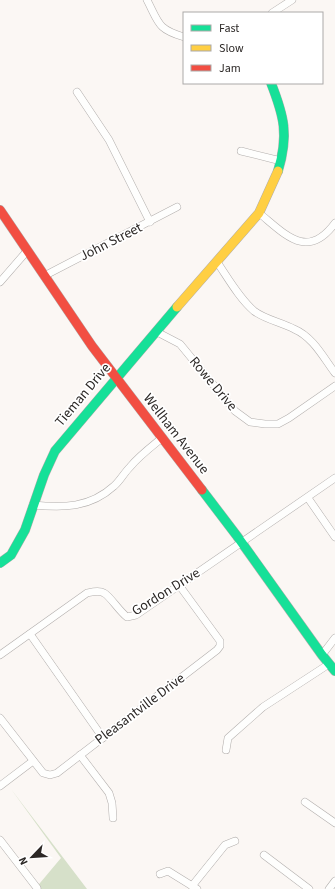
<svg xmlns="http://www.w3.org/2000/svg" width="335" height="889" font-family="'Source Sans 3',sans-serif">
<rect width="100%" height="100%" fill="#fbf7f4"/>
<path fill="#d6e0c9" d="M 11,789 L 87,889 L 35,889 L 61,858 Z"/>
<g fill="none" stroke-linecap="round" stroke-linejoin="round">
<defs>
<g id="street">
<path d="M 147,0 C 159,23 157,29 184,37"/>
<path d="M 272,13 L 292,0"/>
<path d="M 77,92 L 109,140 L 150,222"/>
<path d="M 241,151 L 281,161"/>
<path d="M 259,213 C 285,234 307,261 335,223"/>
<path d="M 217,262 C 228,278 239,298 254,311 C 266,320 281,322 294,329 C 313,337 323,357 335,373"/>
<path d="M 44,276 L 177,207"/>
<path d="M 0,282 L 27,251"/>
<path d="M 157,332 L 180,344 L 235,411 L 250,422 L 265,424 L 278,424 L 289,418 L 335,386"/>
<path d="M 308,498 L 335,537"/>
<path d="M 33,505 C 63,508 90,508 114,486 C 120,481 124,473 130,467 C 139,456 151,447 162,438"/>
<path d="M 30,634 L 103,738"/>
<path d="M 0,655 L 87,593 C 92,592 99,590 104,593 C 110,596 119,611 127,617 L 136,615 L 335,478"/>
<path d="M 322,655 L 335,638"/>
<path d="M 0,718 L 43,773 L 50,775 L 57,773 L 217,650 L 220,646 L 220,641 L 179,585"/>
<path d="M 226,750 L 228,738 L 263,707 L 329,664"/>
<path d="M 80,755 L 109,793 L 112,803 L 113,818"/>
<path d="M 0,786 L 33,761"/>
<path d="M 305,802 L 335,823"/>
<path d="M 0,840 L 37,888"/>
<path d="M 264,855 L 309,889"/>
<path d="M 160,874 L 168,871 L 197,889"/>
<path d="M 192,886 L 225,845 L 235,841"/>
<path d="M 329,889 L 335,881"/>
</g>
<g id="fast">
<path d="M 271,83 C 284,116 289,135 278,171"/>
<path d="M 202,490 L 237,536 L 322,655 L 335,671"/>
<path d="M 0,563 L 11,555 L 25,530 L 44,475 L 55,451 L 177,307"/>
</g>
<path id="slow" d="M 177,307 L 259,213 L 278,171"/>
<path id="jam" d="M 0,210 L 92,346 L 202,490"/>
</defs>
<use href="#street" stroke="#b2aeac" stroke-width="8"/>
<use href="#fast" stroke="#b2aeac" stroke-width="10"/>
<use href="#slow" stroke="#b2aeac" stroke-width="10"/>
<use href="#jam" stroke="#b2aeac" stroke-width="10"/>
<use href="#street" stroke="#fefefd" stroke-width="7"/>
<use href="#fast" stroke="#16e098" stroke-width="9"/>
<use href="#slow" stroke="#ffcf43" stroke-width="9"/>
<use href="#jam" stroke="#f24e42" stroke-width="9"/>
</g>
<g text-anchor="middle" dominant-baseline="central" stroke-width="3.5" stroke-linejoin="round" paint-order="stroke">
<g font-size="14" fill="#2c2826" stroke="#fff">
<text transform="translate(111 242) rotate(-27)">John Street</text>
<text transform="translate(213 384) rotate(50)">Rowe Drive</text>
<text transform="translate(83 395) rotate(-50)">Tieman Drive</text>
<text transform="translate(176 434) rotate(52)">Wellham Avenue</text>
<text transform="translate(166 592) rotate(-32)">Gordon Drive</text>
<text transform="translate(140 709) rotate(-37)">Pleasantville Drive</text>
</g>
</g>
<rect x="183" y="12" width="140" height="72" fill="#ffffff" stroke="#aba9a8"/>
<rect x="191" y="25" width="20" height="6" fill="#16e098" stroke="#aba9a8"/>
<text x="219" y="32" font-size="12" fill="#2c2826">Fast</text>
<rect x="191" y="45" width="20" height="6" fill="#ffcf43" stroke="#aba9a8"/>
<text x="219" y="52" font-size="12" fill="#2c2826">Slow</text>
<rect x="191" y="65" width="20" height="6" fill="#f24e42" stroke="#aba9a8"/>
<text x="219" y="72" font-size="12" fill="#2c2826">Jam</text>
<g transform="translate(32 857) rotate(245)" stroke="#ffffff" stroke-width="3" paint-order="stroke">
<path d="M0-3L7 15L0 10L-7 15Z" fill="#2c2826"/>
<text y="-6" font-size="11" font-weight="bold" text-anchor="middle" fill="#2c2826">N</text>
</g>
</svg>
